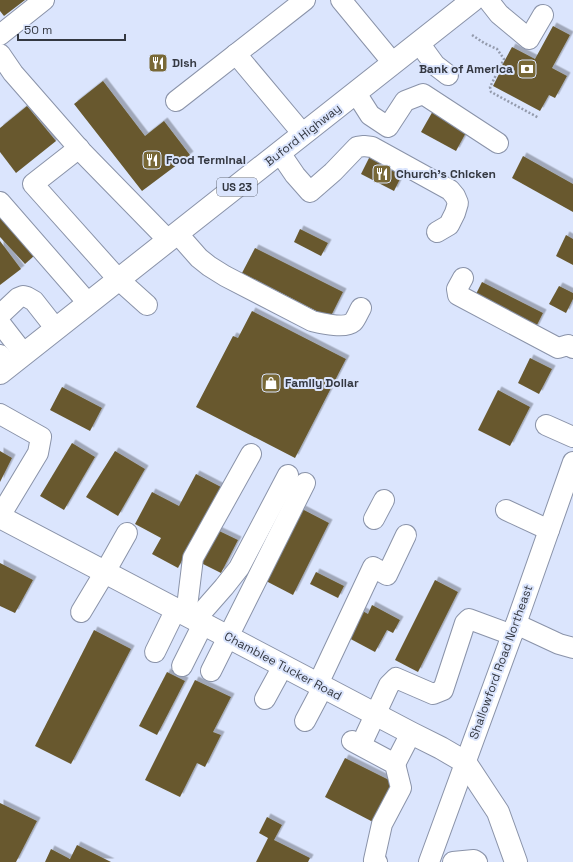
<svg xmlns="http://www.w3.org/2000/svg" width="573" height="862" font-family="'Space Grotesk',sans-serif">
<defs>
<filter id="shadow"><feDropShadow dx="3.5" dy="-3.5" stdDeviation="0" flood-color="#0004"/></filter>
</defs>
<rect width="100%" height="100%" fill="#dbe5fd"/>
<g fill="#67592f" filter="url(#shadow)">
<path d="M 0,0 L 25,0 L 4,16 L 0,11 Z"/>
<path d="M 553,26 L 570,35 L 552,68 L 567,76 L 555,98 L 549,95 L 540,111 L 493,86 L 500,72 L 499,71 L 512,47 L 535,59 Z"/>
<path d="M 103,81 L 145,136 L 164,121 L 190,155 L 142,191 L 74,104 Z"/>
<path d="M 27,106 L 56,141 L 16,173 L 0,152 L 0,128 Z"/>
<path d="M 434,109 L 469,127 L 456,151 L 421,132 Z"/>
<path d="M 370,156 L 403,173 L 394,191 L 361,174 Z"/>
<path d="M 523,156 L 573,184 L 573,212 L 512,178 Z"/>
<path d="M 0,217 L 1,217 L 35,255 L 25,264 L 0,237 Z"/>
<path d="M 300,229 L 328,243 L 321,256 L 294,242 Z"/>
<path d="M 566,235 L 573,239 L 573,265 L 556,256 Z"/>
<path d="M 0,241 L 21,269 L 0,285 Z"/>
<path d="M 255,248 L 343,292 L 330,318 L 242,273 Z"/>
<path d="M 482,282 L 543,313 L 535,329 L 474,298 Z"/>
<path d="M 559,286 L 573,293 L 573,299 L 566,313 L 549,304 Z"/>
<path d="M 252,311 L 346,359 L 295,458 L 196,407 L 233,336 L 238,338 Z"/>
<path d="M 530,358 L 552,369 L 539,394 L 518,383 Z"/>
<path d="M 62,387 L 102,408 L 90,431 L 50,410 Z"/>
<path d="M 498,390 L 530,407 L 510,446 L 478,430 Z"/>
<path d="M 72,443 L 95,457 L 64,510 L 40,496 Z"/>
<path d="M 0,451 L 12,458 L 0,482 Z"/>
<path d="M 115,451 L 145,469 L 118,516 L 86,497 Z"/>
<path d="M 196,474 L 221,487 L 178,568 L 152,554 L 161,538 L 135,524 L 152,492 L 179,506 Z"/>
<path d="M 302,509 L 329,523 L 293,595 L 266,581 Z"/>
<path d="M 215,529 L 238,540 L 221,573 L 199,562 Z"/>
<path d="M 0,563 L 33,580 L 15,613 L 0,606 Z"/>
<path d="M 316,572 L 344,586 L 338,598 L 310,584 Z"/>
<path d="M 435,580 L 458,592 L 418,672 L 395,660 Z"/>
<path d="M 372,605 L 400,620 L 393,633 L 387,630 L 375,652 L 345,636 L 359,609 L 368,614 Z"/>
<path d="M 94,630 L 131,649 L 71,764 L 35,746 Z"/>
<path d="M 167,672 L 185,681 L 157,735 L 139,726 Z"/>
<path d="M 195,680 L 231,697 L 213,732 L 221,735 L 205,767 L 197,763 L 180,797 L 145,780 Z"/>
<path d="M 345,758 L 393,782 L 373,822 L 325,797 Z"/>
<path d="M 0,803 L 37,821 L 16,862 L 0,862 Z"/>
<path d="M 267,817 L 282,825 L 274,840 L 310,858 L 308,862 L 256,862 L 268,838 L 259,833 Z"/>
<path d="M 77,845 L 111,862 L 45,862 L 51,849 L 70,859 Z"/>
</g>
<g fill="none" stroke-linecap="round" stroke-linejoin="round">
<defs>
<g id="minor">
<path d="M 341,0 L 393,63"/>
<path d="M 488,0 L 499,14 L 529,39 L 543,15"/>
<path d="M 0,35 L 44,0"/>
<path d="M 419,43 L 435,65 L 448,75"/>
<path d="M 0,54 L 13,73 L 83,153 L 168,240"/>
<path d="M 236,54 L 303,134"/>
<path d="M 356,93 L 370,115 L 388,127 L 405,101 L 423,94 L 498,143"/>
<path d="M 176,101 L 305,0"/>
<path d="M 79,148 L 33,184 L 118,279 L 147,305"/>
<path d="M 280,153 L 295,175 L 310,192 L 333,172 L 357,147 L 364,146 L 372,147 L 450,190 L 455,196 L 458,203 L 455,213 L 449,225 L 437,232"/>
<path d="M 0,202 L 88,303"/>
<path d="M 177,233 L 199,258 L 209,266 L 225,276 L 312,321 C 321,323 345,329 353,322 C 356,319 358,313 361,308"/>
<path d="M 463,278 L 457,289 L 458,295 L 558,348 L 568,345 L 573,348"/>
<path d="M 0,315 L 18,298 L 23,296 L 27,297 L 34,301 L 56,329"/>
<path d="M 0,323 L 24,354"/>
<path d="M 0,355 L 9,366"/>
<path d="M 0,414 L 41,437 L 38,453 L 0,516"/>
<path d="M 546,425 L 573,437"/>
<path d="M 506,510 L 549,530"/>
<path d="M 374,519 L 384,500"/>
<path d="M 81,612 L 105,572 L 127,533"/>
<path d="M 186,615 L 193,558 L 251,454"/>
<path d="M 195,620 L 224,587 L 239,568 L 288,475"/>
<path d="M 516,624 L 559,644 L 573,648"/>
<path d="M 155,652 L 176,609"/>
<path d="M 182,666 L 203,624"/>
<path d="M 211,671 L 305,483"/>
<path d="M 318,684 L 373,567 L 387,575 L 406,535"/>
<path d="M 265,699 L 283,666"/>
<path d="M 305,721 L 323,687"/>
<path d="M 352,741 L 395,764 L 401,788 L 382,824 L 374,860 L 377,862"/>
<path d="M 361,745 L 389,685 L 396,678 L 433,694 L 443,690 L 465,623 L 469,619 L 512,635"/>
<path d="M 395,764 L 411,733"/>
<path d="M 429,862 L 512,635 L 573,462"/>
<path d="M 453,862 L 474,860 L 477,862"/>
</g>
<g id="major">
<path d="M 0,373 C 157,248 316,125 473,0"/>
<path d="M 0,517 L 411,733 L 441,748 L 465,762 L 498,812 L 516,862"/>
</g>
</defs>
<use href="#minor" stroke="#8a93a9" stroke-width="22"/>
<use href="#major" stroke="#8a93a9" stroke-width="24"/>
<path stroke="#949bad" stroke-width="2.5" stroke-dasharray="2 2" stroke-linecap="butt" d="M 472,35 L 484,43 L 497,49 L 504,59 L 490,87 L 491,92 L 539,118"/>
<use href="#minor" stroke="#fff" stroke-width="20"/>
<use href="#major" stroke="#fff" stroke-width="22"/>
</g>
<defs>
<symbol id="restaurant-square" viewBox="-11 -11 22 22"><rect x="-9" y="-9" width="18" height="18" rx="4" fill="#786836" stroke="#dbe5fd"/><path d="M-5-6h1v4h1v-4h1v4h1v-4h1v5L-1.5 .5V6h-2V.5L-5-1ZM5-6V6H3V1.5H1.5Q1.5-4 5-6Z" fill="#fff"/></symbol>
<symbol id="bank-square" viewBox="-11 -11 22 22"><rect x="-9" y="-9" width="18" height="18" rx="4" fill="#786836" stroke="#dbe5fd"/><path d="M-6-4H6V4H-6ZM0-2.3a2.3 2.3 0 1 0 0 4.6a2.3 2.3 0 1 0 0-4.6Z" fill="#fff"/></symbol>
<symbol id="shop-square" viewBox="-11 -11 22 22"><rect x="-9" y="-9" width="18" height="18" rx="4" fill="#786836" stroke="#dbe5fd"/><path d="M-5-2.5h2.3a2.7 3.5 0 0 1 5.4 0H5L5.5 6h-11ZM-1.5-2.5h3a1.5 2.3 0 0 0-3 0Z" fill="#fff"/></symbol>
</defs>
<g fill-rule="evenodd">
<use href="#restaurant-square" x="147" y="52" width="22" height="22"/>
<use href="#bank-square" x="516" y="58" width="22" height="22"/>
<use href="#restaurant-square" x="141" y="149" width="22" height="22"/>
<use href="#restaurant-square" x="371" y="163" width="22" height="22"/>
<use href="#shop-square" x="260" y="372" width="22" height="22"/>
</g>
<g text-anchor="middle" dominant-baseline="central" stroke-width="4" stroke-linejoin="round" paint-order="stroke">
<rect fill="#dbe5fd" stroke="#666c79" stroke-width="1" x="217" y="178" width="40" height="18" rx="3"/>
<g font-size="11" font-weight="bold" fill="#343841">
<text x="237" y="187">US 23</text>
</g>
<g font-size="12" font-weight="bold" fill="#343841" stroke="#dbe5fd" text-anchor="start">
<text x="172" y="63">Dish</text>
<text x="513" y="69" text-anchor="end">Bank of America</text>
<text x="166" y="160">Food Terminal</text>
<text x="396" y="174">Church's Chicken</text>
<text x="285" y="383">Family Dollar</text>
</g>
<g font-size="12" fill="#343841" stroke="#dbe5fd">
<text transform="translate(303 135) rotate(-38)">Buford Highway</text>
<text transform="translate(501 662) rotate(-70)">Shallowford Road Northeast</text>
<text transform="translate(283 666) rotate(28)">Chamblee Tucker Road</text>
</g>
</g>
<path d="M18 34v6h107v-6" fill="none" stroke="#343841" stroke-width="2"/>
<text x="24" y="34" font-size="12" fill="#343841" stroke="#dbe5fd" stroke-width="3" paint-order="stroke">50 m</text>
</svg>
